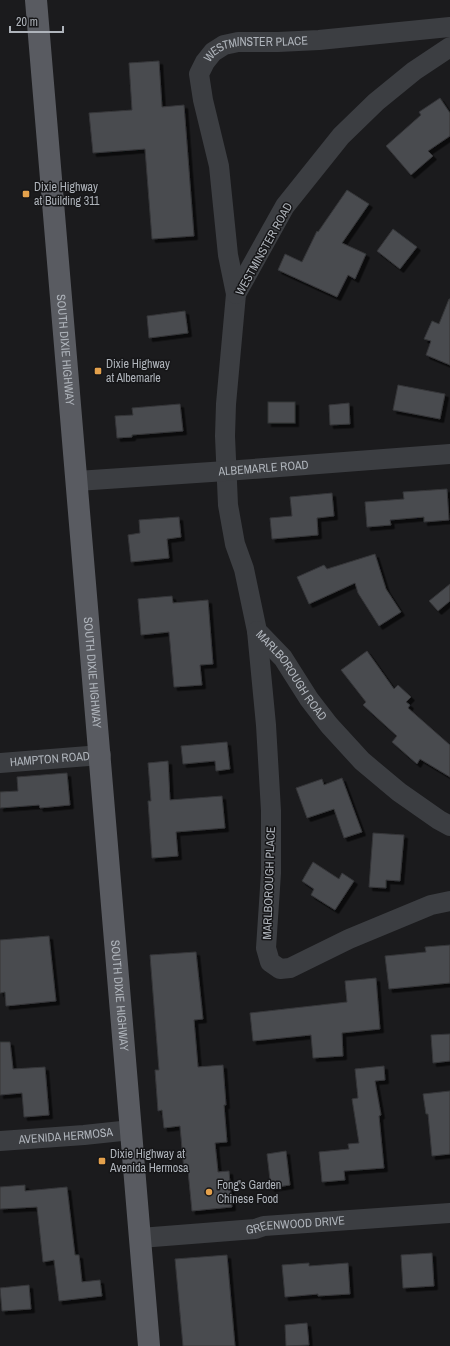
<svg xmlns="http://www.w3.org/2000/svg" width="450" height="1346" font-family="'Archivo Narrow',sans-serif">
<defs>
<filter id="shadow"><feDropShadow dx="3.5" dy="3.5" stdDeviation="0" flood-color="#0009"/></filter>
</defs>
<rect width="100%" height="100%" fill="#1b1b1d"/>
<g fill="#4a4b4f" stroke="#353639" filter="url(#shadow)">
<path d="M 159,61 L 162,107 L 184,105 L 194,236 L 152,239 L 145,149 L 93,153 L 89,113 L 132,110 L 129,63 Z"/>
<path d="M 440,98 L 450,113 L 450,136 L 428,151 L 433,156 L 411,175 L 386,146 L 421,115 L 419,112 Z"/>
<path d="M 347,190 L 369,204 L 342,243 L 366,254 L 355,279 L 348,275 L 337,297 L 278,270 L 285,254 L 302,262 L 317,231 L 318,232 Z"/>
<path d="M 393,229 L 417,247 L 400,269 L 377,251 Z"/>
<path d="M 449,299 L 450,299 L 450,365 L 426,355 L 431,341 L 424,339 L 432,321 L 439,324 Z"/>
<path d="M 185,311 L 188,333 L 149,338 L 147,316 Z"/>
<path d="M 398,385 L 445,394 L 440,419 L 393,410 Z"/>
<rect x="268" y="402" width="27" height="21"/>
<path d="M 349,403 L 350,424 L 330,425 L 329,405 Z"/>
<path d="M 180,404 L 183,431 L 132,435 L 132,437 L 117,438 L 115,416 L 133,415 L 132,408 Z"/>
<path d="M 447,489 L 449,520 L 424,522 L 424,517 L 390,520 L 391,525 L 367,527 L 365,502 L 404,499 L 403,492 Z"/>
<path d="M 332,493 L 334,516 L 317,518 L 318,535 L 272,539 L 270,518 L 292,516 L 290,497 Z"/>
<path d="M 179,517 L 181,537 L 167,539 L 169,558 L 131,562 L 128,535 L 140,533 L 139,520 Z"/>
<path d="M 375,554 L 386,589 L 401,612 L 379,626 L 358,593 L 355,583 L 309,604 L 297,577 L 324,565 L 327,569 Z"/>
<path d="M 450,584 L 450,601 L 438,611 L 429,601 Z"/>
<path d="M 172,596 L 173,603 L 208,600 L 213,664 L 200,665 L 202,685 L 174,687 L 169,632 L 141,635 L 138,599 Z"/>
<path d="M 367,651 L 394,689 L 398,685 L 411,697 L 406,702 L 410,705 L 408,708 L 450,745 L 450,777 L 420,759 L 417,764 L 392,742 L 397,736 L 363,705 L 366,702 L 341,670 Z"/>
<path d="M 227,742 L 230,769 L 216,771 L 215,761 L 183,764 L 181,746 Z"/>
<path d="M 168,761 L 170,800 L 222,796 L 225,828 L 176,832 L 178,856 L 152,858 L 148,801 L 151,801 L 148,763 Z"/>
<path d="M 67,773 L 70,805 L 40,808 L 39,805 L 0,808 L 0,792 L 18,791 L 17,777 Z"/>
<path d="M 342,778 L 362,832 L 344,838 L 334,809 L 307,818 L 296,788 L 322,779 L 324,785 Z"/>
<path d="M 373,833 L 404,835 L 400,881 L 386,880 L 386,888 L 369,887 Z"/>
<path d="M 313,862 L 339,879 L 342,873 L 354,881 L 335,910 L 311,895 L 314,889 L 302,881 Z"/>
<path d="M 49,936 L 56,1001 L 6,1006 L 5,992 L 0,993 L 0,940 Z"/>
<path d="M 450,945 L 450,983 L 389,989 L 385,956 L 426,952 L 425,947 Z"/>
<path d="M 196,952 L 203,1019 L 194,1020 L 198,1067 L 223,1065 L 226,1105 L 224,1105 L 227,1142 L 215,1143 L 218,1172 L 229,1171 L 232,1207 L 192,1211 L 188,1171 L 184,1171 L 180,1126 L 164,1128 L 162,1110 L 158,1111 L 155,1070 L 159,1070 L 150,955 Z"/>
<path d="M 376,978 L 380,1029 L 342,1033 L 343,1056 L 313,1058 L 311,1035 L 253,1041 L 250,1013 L 347,1002 L 345,981 Z"/>
<path d="M 450,1034 L 450,1061 L 433,1063 L 431,1035 Z"/>
<path d="M 0,1042 L 10,1042 L 13,1069 L 45,1067 L 49,1115 L 24,1117 L 22,1093 L 0,1095 Z"/>
<path d="M 384,1066 L 385,1080 L 375,1081 L 381,1115 L 379,1116 L 384,1168 L 344,1171 L 345,1180 L 322,1182 L 319,1152 L 349,1149 L 348,1144 L 359,1143 L 352,1099 L 358,1098 L 355,1069 Z"/>
<path d="M 450,1091 L 450,1154 L 432,1156 L 428,1114 L 426,1114 L 423,1094 Z"/>
<path d="M 286,1151 L 290,1185 L 271,1188 L 267,1154 Z"/>
<path d="M 25,1185 L 25,1191 L 67,1187 L 75,1255 L 79,1255 L 82,1282 L 100,1280 L 102,1296 L 59,1301 L 54,1260 L 43,1262 L 37,1207 L 0,1209 L 0,1187 Z"/>
<path d="M 432,1253 L 434,1286 L 403,1288 L 401,1255 Z"/>
<path d="M 227,1255 L 235,1346 L 183,1346 L 175,1259 Z"/>
<path d="M 309,1263 L 309,1266 L 348,1263 L 350,1294 L 318,1296 L 318,1294 L 285,1297 L 282,1265 Z"/>
<path d="M 29,1285 L 31,1309 L 2,1311 L 0,1288 Z"/>
<path d="M 307,1323 L 309,1345 L 286,1346 L 285,1325 Z"/>
</g>
<g fill="none" stroke-linecap="round" stroke-linejoin="round">
<g stroke="#3c3e42" stroke-width="20">
<path id="s1" d="M 450,47 L 414,71 L 376,102 L 341,136 L 285,206 L 236,294 L 226,404 L 225,436 L 228,505 L 235,544 L 244,569 L 257,631 L 283,658 L 309,699 L 329,725 L 362,761 L 399,792 L 439,820 L 450,826"/>
<path id="s2" d="M 236,294 L 228,255 L 219,166 L 203,100 L 199,74 L 205,62 L 213,52 L 224,45 L 238,42 L 278,42 L 319,40 L 450,27"/>
<path id="s3" d="M 77,481 L 226,471 L 450,454"/>
<path d="M 257,631 L 266,725 L 271,811 L 271,873 L 266,948 L 270,962 L 280,969 L 290,968 L 349,939 L 431,905 L 450,901"/>
<path id="s4" d="M 0,763 L 101,755"/>
<path id="s5" d="M 0,1141 L 84,1135 L 131,1130"/>
<path id="s6" d="M 140,1238 L 255,1229 L 264,1226 L 450,1213"/>
</g>
<path stroke="#595b61" stroke-width="22" id="s7" d="M 36,0 L 149,1346"/>
</g>
<g fill="#e4a14c" stroke="#161618" stroke-width="1.5">
<rect x="22" y="190" width="8" height="8" rx="2"/>
<rect x="94" y="367" width="8" height="8" rx="2"/>
<rect x="98" y="1157" width="8" height="8" rx="2"/>
<circle cx="209" cy="1192" r="4"/>
</g>
<g text-anchor="middle" dominant-baseline="central" stroke-width="3" stroke-linejoin="round" paint-order="stroke">
<g font-size="12" fill="#afb4bb" stroke="#161618">
<text stroke="none"><textPath href="#s2" startOffset="293">WESTMINSTER PLACE</textPath></text>
<text transform="translate(264 249) rotate(-61)">WESTMINSTER ROAD</text>
<text stroke="none"><textPath href="#s7" startOffset="351">SOUTH DIXIE HIGHWAY</textPath></text>
<text stroke="none"><textPath href="#s3" startOffset="187">ALBEMARLE ROAD</textPath></text>
<text stroke="none"><textPath href="#s7" startOffset="675">SOUTH DIXIE HIGHWAY</textPath></text>
<text stroke="none"><textPath href="#s1" startOffset="729">MARLBOROUGH ROAD</textPath></text>
<text stroke="none"><textPath href="#s4" startOffset="50">HAMPTON ROAD</textPath></text>
<text transform="translate(269 883) rotate(-88)">MARLBOROUGH PLACE</text>
<text stroke="none"><textPath href="#s7" startOffset="999">SOUTH DIXIE HIGHWAY</textPath></text>
<text stroke="none"><textPath href="#s5" startOffset="66">AVENIDA HERMOSA</textPath></text>
<text stroke="none"><textPath href="#s6" startOffset="156">GREENWOOD DRIVE</textPath></text>
</g>
<g font-size="12" fill="#afb4bb" stroke="#161618" text-anchor="start">
<text x="34" y="187">Dixie Highway<tspan x="34" dy="14">at Building 311</tspan></text>
<text x="106" y="364">Dixie Highway<tspan x="106" dy="14">at Albemarle</tspan></text>
<text x="110" y="1154">Dixie Highway at<tspan x="110" dy="14">Avenida Hermosa</tspan></text>
<text x="217" y="1185">Fong's Garden<tspan x="217" dy="14">Chinese Food</tspan></text>
</g>
</g>
<path d="M10 26v6h53v-6" fill="none" stroke="#afb4bb" stroke-width="2"/>
<text x="16" y="26" font-size="12" fill="#afb4bb" stroke="#161618" stroke-width="3" paint-order="stroke">20 m</text>
</svg>
